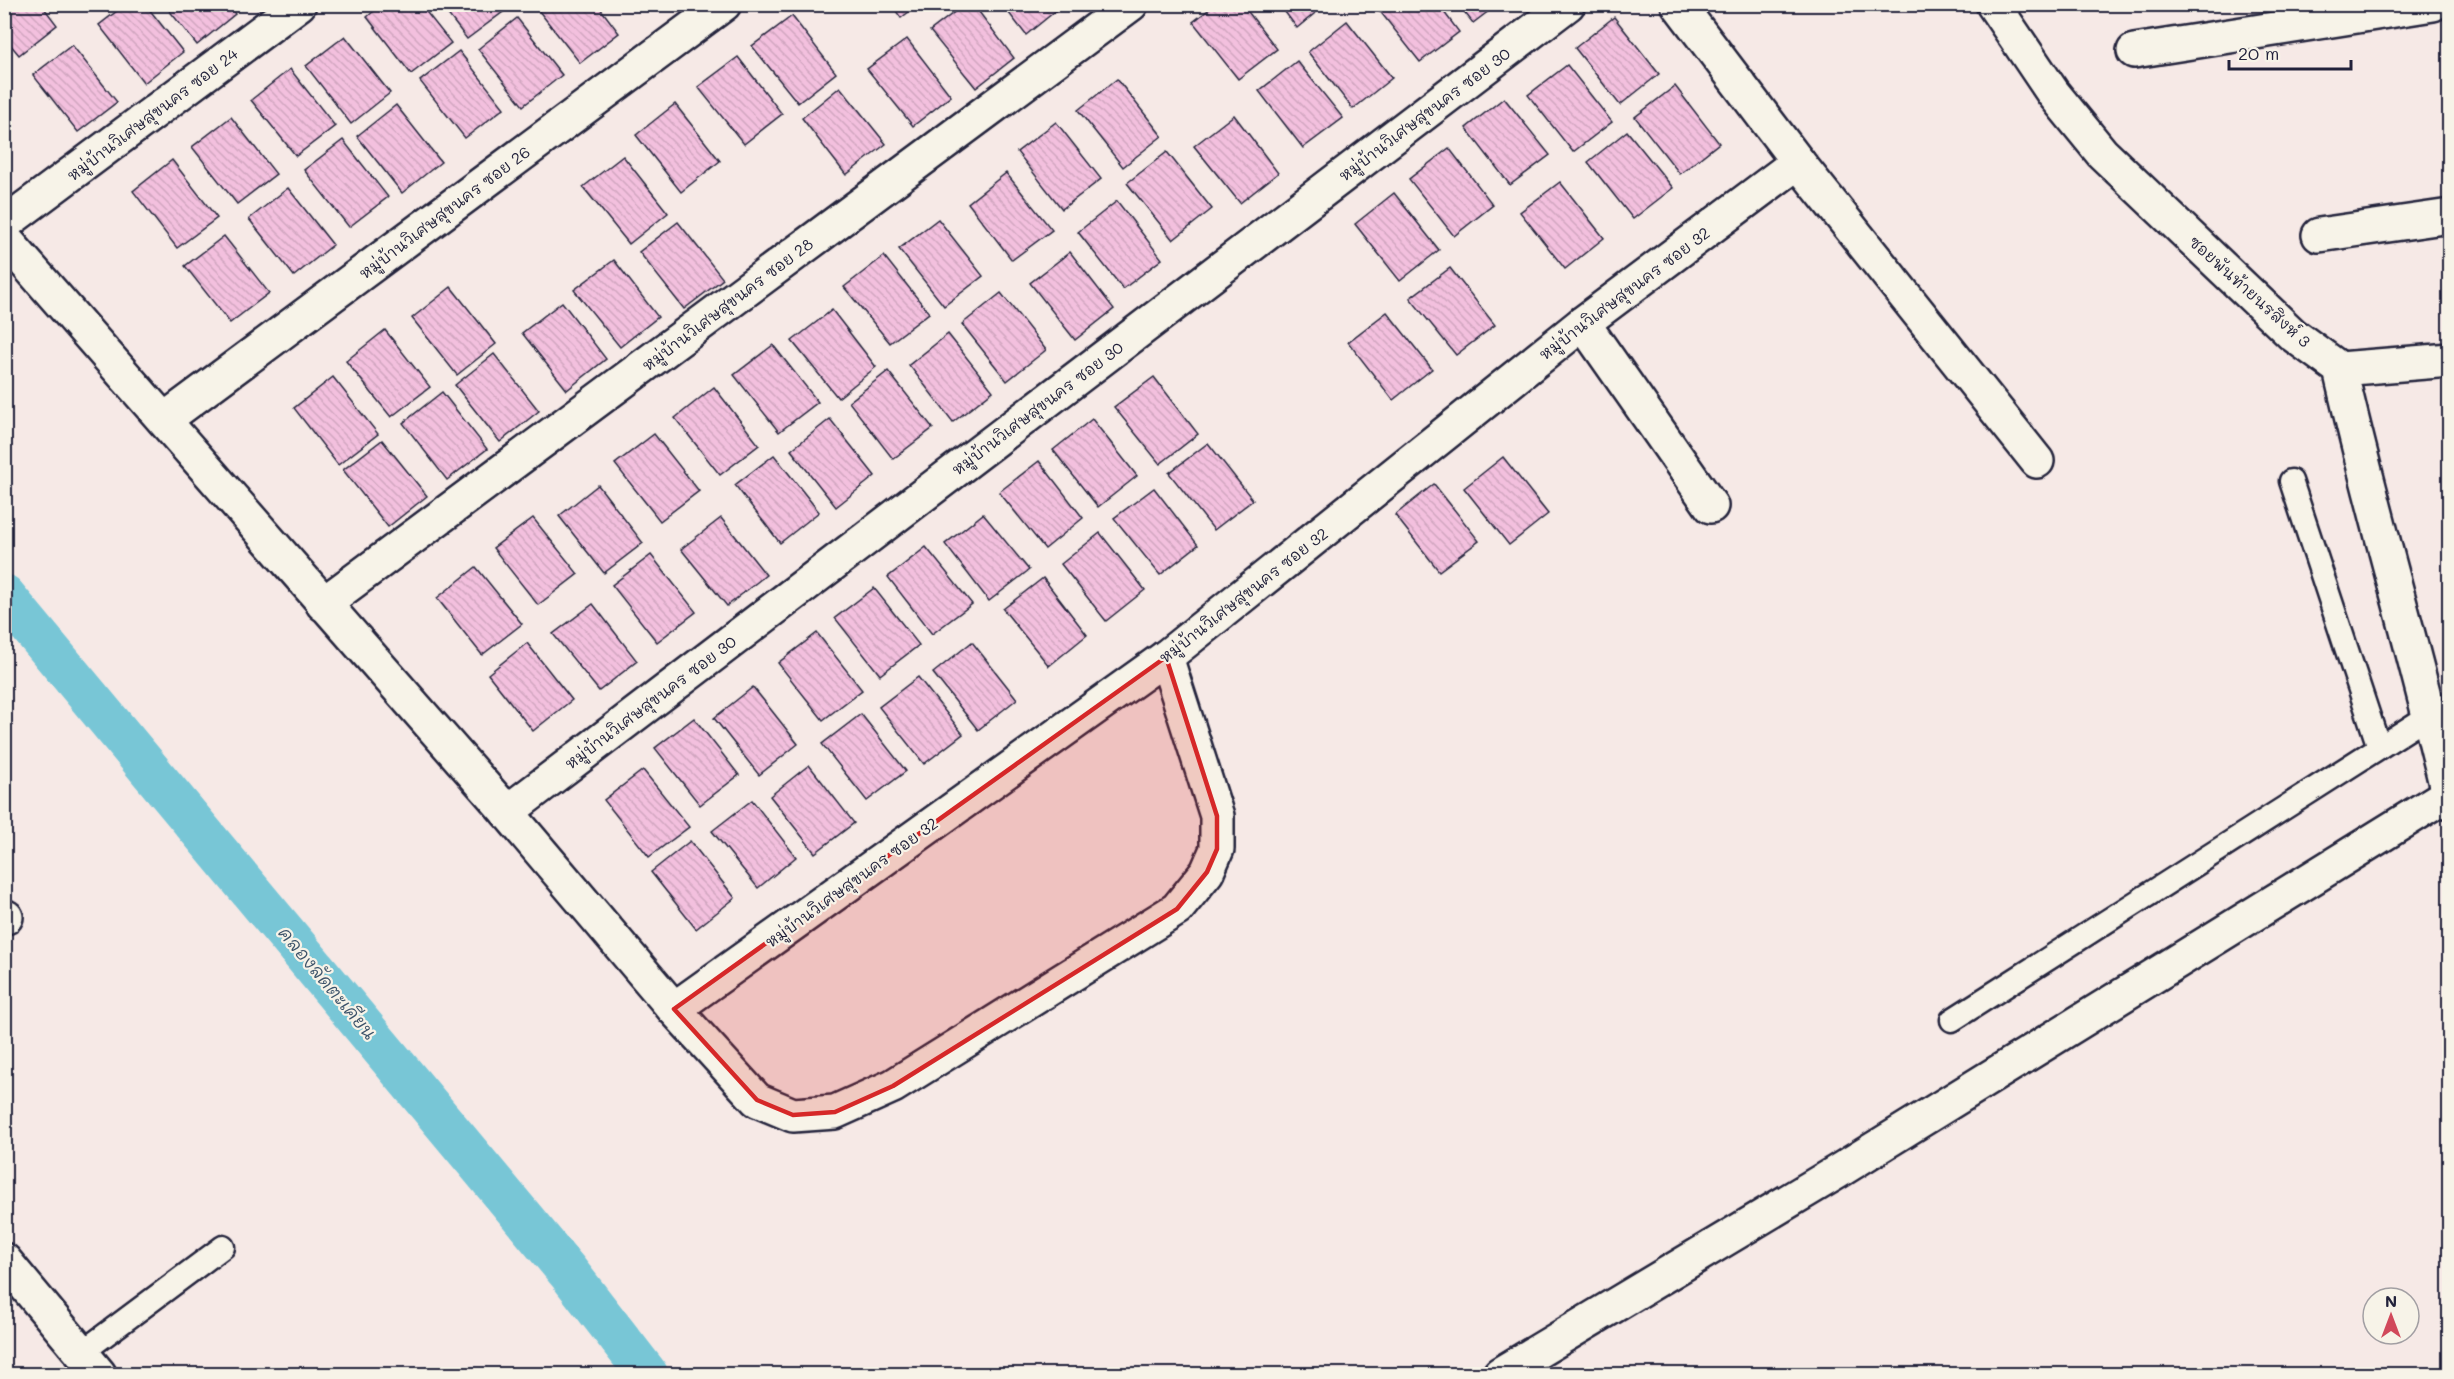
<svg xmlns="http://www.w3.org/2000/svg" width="2454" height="1379" font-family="Mali,'Playpen Sans Thai',sans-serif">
<defs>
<pattern id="building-back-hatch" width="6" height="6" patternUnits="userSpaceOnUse" patternTransform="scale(1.5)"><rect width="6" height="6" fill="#f3c0de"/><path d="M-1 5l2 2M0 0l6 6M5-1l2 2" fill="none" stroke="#d0a5bf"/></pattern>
</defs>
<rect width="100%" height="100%" fill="#f6e9e6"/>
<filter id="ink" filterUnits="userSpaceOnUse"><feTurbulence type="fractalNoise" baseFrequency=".0167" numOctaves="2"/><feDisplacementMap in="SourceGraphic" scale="12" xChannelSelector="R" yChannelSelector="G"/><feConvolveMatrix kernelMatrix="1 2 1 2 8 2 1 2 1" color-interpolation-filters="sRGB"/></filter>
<g filter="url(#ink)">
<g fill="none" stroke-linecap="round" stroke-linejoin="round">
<path stroke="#78c6d6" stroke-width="42" d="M 4,595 L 568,1272 L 647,1374"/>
</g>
<g fill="url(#building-back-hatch)" stroke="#22223b" stroke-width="1.5">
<path d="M 4,4 L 41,4 L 57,25 L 19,55 L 4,37 Z"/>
<path d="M 126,4 L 145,4 L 183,52 L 144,83 L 99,25 Z"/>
<path d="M 164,4 L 228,4 L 235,14 L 197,45 Z"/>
<path d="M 382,4 L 420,4 L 451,43 L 411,74 L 367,17 Z"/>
<path d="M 440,4 L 503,4 L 507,9 L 467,39 Z"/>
<path d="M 537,4 L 597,4 L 619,33 L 580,63 L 535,6 Z"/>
<path d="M 891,4 L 919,4 L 901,18 Z"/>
<path d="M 965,4 L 973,4 L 1014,58 L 976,88 L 930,31 Z"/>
<path d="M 1002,4 L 1064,4 L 1026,35 Z"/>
<path d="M 1216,4 L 1242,4 L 1277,49 L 1238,79 L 1193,22 Z"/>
<path d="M 1279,4 L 1326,4 L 1297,28 Z"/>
<path d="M 1438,4 L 1459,32 L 1420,62 L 1375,5 Z"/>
<path d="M 1458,4 L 1498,4 L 1473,23 Z"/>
<path d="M 792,16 L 836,73 L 798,103 L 752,46 Z"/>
<path d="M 1614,17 L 1659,74 L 1620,105 L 1575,48 Z"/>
<path d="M 517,18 L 562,75 L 523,106 L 478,49 Z"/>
<path d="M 1347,21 L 1392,78 L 1353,109 L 1308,52 Z"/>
<path d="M 345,36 L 390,93 L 351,124 L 306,66 Z"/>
<path d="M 907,39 L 951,96 L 913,126 L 867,69 Z"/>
<path d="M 72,45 L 117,102 L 78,132 L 33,75 Z"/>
<path d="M 459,51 L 504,108 L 465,138 L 420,81 Z"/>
<path d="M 738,57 L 782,114 L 744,144 L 698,87 Z"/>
<path d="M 1297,61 L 1343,118 L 1303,148 L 1259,91 Z"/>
<path d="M 1567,65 L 1612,122 L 1573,152 L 1528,95 Z"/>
<path d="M 290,69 L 335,126 L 296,156 L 251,100 Z"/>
<path d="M 1117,79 L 1162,136 L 1123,167 L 1078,110 Z"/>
<path d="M 1675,86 L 1719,143 L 1680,174 L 1635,117 Z"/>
<path d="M 840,87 L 886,144 L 846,175 L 802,118 Z"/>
<path d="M 1504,98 L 1550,155 L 1510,185 L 1466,128 Z"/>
<path d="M 675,104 L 720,161 L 681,192 L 636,135 Z"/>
<path d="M 396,105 L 441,162 L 402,193 L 357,136 Z"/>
<path d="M 1234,115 L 1278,173 L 1240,203 L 1194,146 Z"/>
<path d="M 231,117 L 276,174 L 237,204 L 192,147 Z"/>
<path d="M 1056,122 L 1101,179 L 1062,209 L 1017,152 Z"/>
<path d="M 1627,131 L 1673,188 L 1633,219 L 1588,162 Z"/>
<path d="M 343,140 L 388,197 L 349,227 L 304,170 Z"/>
<path d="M 1449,148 L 1493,205 L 1454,236 L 1409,179 Z"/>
<path d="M 1167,152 L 1212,209 L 1173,240 L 1127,183 Z"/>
<path d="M 623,156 L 668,213 L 629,244 L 583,187 Z"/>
<path d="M 172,160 L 217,218 L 177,248 L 133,191 Z"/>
<path d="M 1006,173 L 1052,230 L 1012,260 L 968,203 Z"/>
<path d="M 1560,182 L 1604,238 L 1565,269 L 1520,212 Z"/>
<path d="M 288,188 L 333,245 L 294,276 L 249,219 Z"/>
<path d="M 1394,193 L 1439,250 L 1400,281 L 1355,224 Z"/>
<path d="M 1117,201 L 1162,259 L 1123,289 L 1078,232 Z"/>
<path d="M 938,219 L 983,276 L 944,306 L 899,249 Z"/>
<path d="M 678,222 L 723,279 L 684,309 L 639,252 Z"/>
<path d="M 224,236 L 269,293 L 230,323 L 185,266 Z"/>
<path d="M 1070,252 L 1114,309 L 1075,340 L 1030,283 Z"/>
<path d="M 884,256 L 929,313 L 890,343 L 844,287 Z"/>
<path d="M 614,260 L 658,317 L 620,347 L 574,290 Z"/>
<path d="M 1450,268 L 1495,325 L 1456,355 L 1410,298 Z"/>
<path d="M 451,287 L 496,344 L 457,375 L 412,318 Z"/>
<path d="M 1001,293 L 1046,350 L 1007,381 L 962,324 Z"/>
<path d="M 562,302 L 606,359 L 567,390 L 522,333 Z"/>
<path d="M 832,310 L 876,367 L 838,398 L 792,341 Z"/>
<path d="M 1387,312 L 1432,369 L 1393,400 L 1348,342 Z"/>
<path d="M 385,330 L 430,387 L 391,417 L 346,361 Z"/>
<path d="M 948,334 L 993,391 L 953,422 L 909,365 Z"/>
<path d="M 773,345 L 818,402 L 779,432 L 734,375 Z"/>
<path d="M 494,354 L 539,411 L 500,442 L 455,385 Z"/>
<path d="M 888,371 L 933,428 L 893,459 L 849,402 Z"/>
<path d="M 333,377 L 378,434 L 338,465 L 294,408 Z"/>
<path d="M 1154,377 L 1198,434 L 1160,464 L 1114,407 Z"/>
<path d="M 714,387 L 759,445 L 720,475 L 675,418 Z"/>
<path d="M 442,392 L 487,449 L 447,480 L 403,423 Z"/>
<path d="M 830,419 L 875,476 L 836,507 L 791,450 Z"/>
<path d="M 1092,419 L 1137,476 L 1098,507 L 1053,450 Z"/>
<path d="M 654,434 L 699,491 L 660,521 L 615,464 Z"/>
<path d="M 382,440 L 427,496 L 388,527 L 343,470 Z"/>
<path d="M 1208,443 L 1253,500 L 1214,530 L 1169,473 Z"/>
<path d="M 774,455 L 819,512 L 780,543 L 735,485 Z"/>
<path d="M 1503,457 L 1548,514 L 1509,545 L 1464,488 Z"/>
<path d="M 1039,461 L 1083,518 L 1045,549 L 999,492 Z"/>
<path d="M 1434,484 L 1479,541 L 1439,571 L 1395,515 Z"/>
<path d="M 598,485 L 643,543 L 604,573 L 559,516 Z"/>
<path d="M 1154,488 L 1198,545 L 1160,575 L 1114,518 Z"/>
<path d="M 983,514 L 1029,570 L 989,601 L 945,544 Z"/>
<path d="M 533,518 L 578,574 L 538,605 L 493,548 Z"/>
<path d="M 721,518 L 766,575 L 727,606 L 681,549 Z"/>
<path d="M 1100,533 L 1145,590 L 1106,621 L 1061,564 Z"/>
<path d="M 926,547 L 972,604 L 932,634 L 888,577 Z"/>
<path d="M 651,555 L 696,612 L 657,642 L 612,585 Z"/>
<path d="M 476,567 L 522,624 L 482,655 L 437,598 Z"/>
<path d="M 1043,578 L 1087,635 L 1049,666 L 1003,609 Z"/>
<path d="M 874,588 L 919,645 L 880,675 L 835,618 Z"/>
<path d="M 593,604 L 637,661 L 599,691 L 553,634 Z"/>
<path d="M 817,633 L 862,690 L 823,720 L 778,663 Z"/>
<path d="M 972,642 L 1017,699 L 978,730 L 933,673 Z"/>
<path d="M 527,643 L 572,700 L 533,731 L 488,674 Z"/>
<path d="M 918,677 L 963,734 L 924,764 L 879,707 Z"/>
<path d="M 753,687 L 798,744 L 759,775 L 714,718 Z"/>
<path d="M 861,714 L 906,771 L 867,801 L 822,744 Z"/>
<path d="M 694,718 L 739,775 L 700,805 L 655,748 Z"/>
<path d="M 809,765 L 854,823 L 815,853 L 770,796 Z"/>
<path d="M 643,770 L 689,827 L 649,857 L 604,800 Z"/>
<path d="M 752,800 L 796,857 L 758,888 L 712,831 Z"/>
<path d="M 690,841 L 735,898 L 696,929 L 651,872 Z"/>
</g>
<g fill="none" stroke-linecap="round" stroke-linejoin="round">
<defs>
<g id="service">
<path d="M 2291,481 L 2379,747"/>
<path d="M 1952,1020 L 2430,715"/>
<path d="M 81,1353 L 223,1247"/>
</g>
<g id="minor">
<path d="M 1678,4 L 1798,162 L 2037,461"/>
<path d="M 2134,51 L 2433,4"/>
<path d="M 4,224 L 299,4"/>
<path d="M 2319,235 L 2450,216"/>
<path d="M 4,238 L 507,812 L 674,1009 L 757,1100 L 793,1115 L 835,1112 L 893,1086 L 1177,909 L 1207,872 L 1217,849 L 1217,816 L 1166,657"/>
<path d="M 1583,323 L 1711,506"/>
<path d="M 2340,369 L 2450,360"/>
<path d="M 164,420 L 724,4"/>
<path d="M 323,604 L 1131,4"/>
<path d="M 507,812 L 1568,4"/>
<path d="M 4,917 L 6,917"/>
<path d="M 674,1009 L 1166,657 L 1583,323 L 1798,162"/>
<path d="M 4,1260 L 99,1374"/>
<path d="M 1500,1374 L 1837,1172 L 2448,794"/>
</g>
<path id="tertiary" d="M 1993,4 L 2053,93 L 2102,153 L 2292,334 L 2340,369 C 2373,514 2417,657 2450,802"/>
</defs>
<use href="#service" stroke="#22223b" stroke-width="27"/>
<use href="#minor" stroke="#22223b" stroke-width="38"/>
<use href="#tertiary" stroke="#22223b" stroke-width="38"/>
<use href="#service" stroke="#f7f3e8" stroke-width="22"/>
<use href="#minor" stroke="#f7f3e8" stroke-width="33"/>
<use href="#tertiary" stroke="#f7f3e8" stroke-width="33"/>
</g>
</g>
<path fill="#d62828" fill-opacity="0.2" stroke="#d62828" stroke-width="4.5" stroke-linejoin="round" d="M 1166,657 L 1217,816 L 1217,849 L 1207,872 L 1177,909 L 893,1086 L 835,1112 L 793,1115 L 757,1100 L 674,1009 Z"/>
<g text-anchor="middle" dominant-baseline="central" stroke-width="4.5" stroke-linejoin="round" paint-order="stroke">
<g font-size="16" fill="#22223b" stroke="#f7f3e8">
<text transform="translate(152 114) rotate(-37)">หมู่บ้านวิเศษสุขนคร ซอย 24</text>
<text transform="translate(1424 114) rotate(-37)">หมู่บ้านวิเศษสุขนคร ซอย 30</text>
<text transform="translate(444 212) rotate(-37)">หมู่บ้านวิเศษสุขนคร ซอย 26</text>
<text transform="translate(2250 291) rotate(42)">ซอยพันท้ายนรสิงห์ 3</text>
<text transform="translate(1624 293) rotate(-37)">หมู่บ้านวิเศษสุขนคร ซอย 32</text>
<text transform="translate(727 304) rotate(-37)">หมู่บ้านวิเศษสุขนคร ซอย 28</text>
<text transform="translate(1037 408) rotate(-37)">หมู่บ้านวิเศษสุขนคร ซอย 30</text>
<text transform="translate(1243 595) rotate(-38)">หมู่บ้านวิเศษสุขนคร ซอย 32</text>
<text transform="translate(650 702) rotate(-37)">หมู่บ้านวิเศษสุขนคร ซอย 30</text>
<text transform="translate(851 882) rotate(-36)">หมู่บ้านวิเศษสุขนคร ซอย 32</text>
</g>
<g font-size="18" font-style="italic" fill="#3c536a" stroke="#f7f3e8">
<text transform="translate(328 983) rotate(50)">คลองลัดตะเคียน</text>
</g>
</g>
<rect width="2454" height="1379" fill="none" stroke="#f7f3e8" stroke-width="24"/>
<rect x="12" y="12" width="2430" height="1355" fill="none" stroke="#22223b" stroke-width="2" filter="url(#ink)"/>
<g transform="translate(2391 1316)"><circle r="28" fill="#f7f3e8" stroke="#a29fa3" stroke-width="1.5"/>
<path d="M0-4.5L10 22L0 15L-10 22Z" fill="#d1495b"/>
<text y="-9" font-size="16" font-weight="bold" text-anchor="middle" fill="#22223b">N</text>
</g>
<path d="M2229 60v9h122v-9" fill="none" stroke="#22223b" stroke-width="3"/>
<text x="2238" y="60" font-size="18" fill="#22223b" stroke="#f7f3e8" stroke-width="4.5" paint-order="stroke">20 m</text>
</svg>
